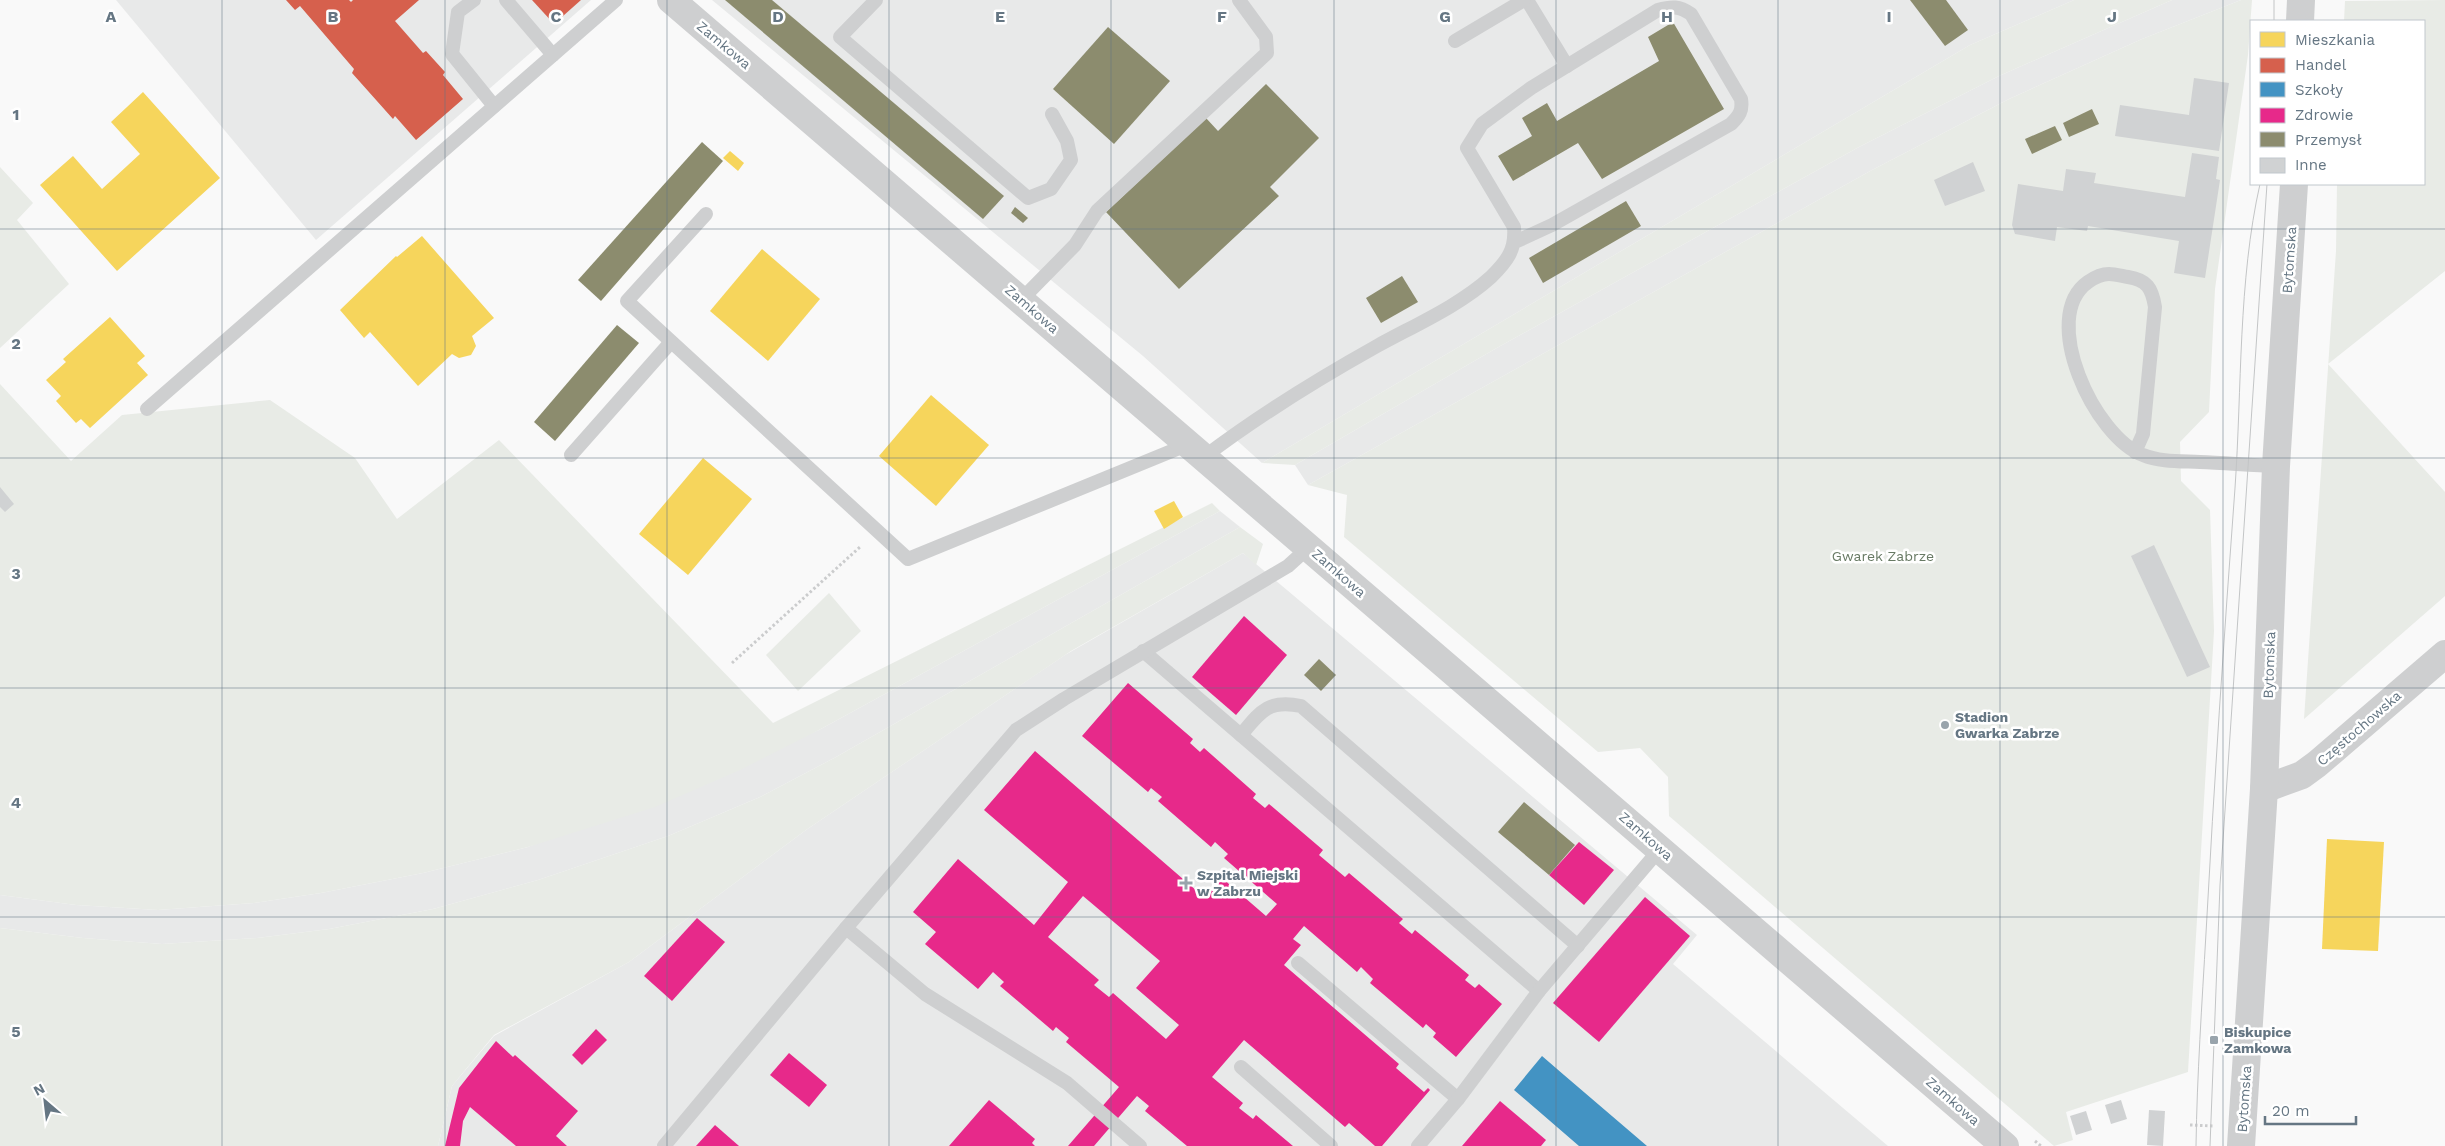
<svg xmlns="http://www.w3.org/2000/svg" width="2445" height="1146" font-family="'Work Sans',sans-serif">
<rect width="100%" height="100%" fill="#f9f9f9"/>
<g fill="#e8e9e9">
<path d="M 116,0 L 591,0 L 316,240 Z"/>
<path d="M 712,0 L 2074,0 L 1970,45 L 1262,463 L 1143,356 Z"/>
<path d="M 2172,0 L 2241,0 L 2142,39 L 2009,99 L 1872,170 L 1308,485 L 1295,465 L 1495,349 L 1859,147 L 1999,76 Z"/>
<path d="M 1220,511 L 1240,527 L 836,757 L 760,797 L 668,836 L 538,880 L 433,909 L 329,929 L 257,938 L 162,944 L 83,938 L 0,928 L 0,895 L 76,905 L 158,910 L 254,903 L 321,893 L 423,873 L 528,847 L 819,730 Z"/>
<path d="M 1243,553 L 1697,935 L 1673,964 L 1888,1146 L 438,1146 L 452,1086 L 494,1036 L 629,962 L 806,830 L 1065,655 Z"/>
</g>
<g fill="#e8ebe6">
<path d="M 2074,0 L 2172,0 L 1999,76 L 1859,147 L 1495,349 L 1295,465 L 1262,463 L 1970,45 Z"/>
<path d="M 2241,0 L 2252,0 L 2248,55 L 2215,289 L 2209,412 L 2180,442 L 2181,481 L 2210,510 L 2214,631 L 2188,1072 L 2066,1112 L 2073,1140 L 2054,1146 L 1669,816 L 1668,777 L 1640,748 L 1598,752 L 1344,537 L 1347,495 L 1308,485 L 1872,170 L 2009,99 L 2142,39 Z"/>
<path d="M 2445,0 L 2445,271 L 2328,364 L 2445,492 L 2445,596 L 2304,719 L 2336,251 L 2337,184 L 2424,184 L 2424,21 L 2344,21 L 2345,1 Z"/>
<path d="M 0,167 L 33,203 L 17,220 L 69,284 L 0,348 Z"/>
<path d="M 0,384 L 71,461 L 122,415 L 270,400 L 355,458 L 397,519 L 499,440 L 773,723 L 1212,503 L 1220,511 L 819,730 L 740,770 L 655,807 L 528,847 L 423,873 L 321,893 L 254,903 L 158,910 L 76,905 L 0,895 Z"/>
<path d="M 1240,527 L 1263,544 L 1256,565 L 1243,553 L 1071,651 L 806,830 L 629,962 L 494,1035 L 452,1086 L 438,1146 L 0,1146 L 0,928 L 83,938 L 162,944 L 257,938 L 329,929 L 433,909 L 538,880 L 668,836 L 760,797 L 836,757 Z"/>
<path d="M 829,593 L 861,631 L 798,691 L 766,655 Z"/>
</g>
<g fill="#f6d55c">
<path d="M 143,92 L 220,178 L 117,271 L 40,185 L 73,156 L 102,189 L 140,154 L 111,122 Z"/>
<path d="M 730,151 L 744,163 L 738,171 L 723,158 Z"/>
<path d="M 422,236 L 494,318 L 472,336 L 476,346 L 471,355 L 459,358 L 452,354 L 418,386 L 370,332 L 364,338 L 340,310 L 396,256 L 397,257 Z"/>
<path d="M 762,249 L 820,299 L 768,361 L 710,311 Z"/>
<path d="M 110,317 L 145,356 L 137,363 L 148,375 L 90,428 L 81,419 L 76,423 L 56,401 L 61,396 L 46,380 L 66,362 L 63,359 Z"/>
<path d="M 931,395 L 989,445 L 936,506 L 879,456 Z"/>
<path d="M 703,458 L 752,499 L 688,575 L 639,534 Z"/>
<path d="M 1174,501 L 1183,517 L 1164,529 L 1154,511 Z"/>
<path d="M 2327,839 L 2384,842 L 2378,951 L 2322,949 Z"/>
</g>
<g fill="#d6604d">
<path d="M 286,0 L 349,0 L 351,2 L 353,0 L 419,0 L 395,21 L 423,53 L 426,51 L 445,72 L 443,75 L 463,99 L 416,140 L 395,116 L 393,119 L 352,73 L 354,69 L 300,6 L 295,10 Z"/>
<path d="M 532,0 L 581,0 L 554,24 Z"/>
</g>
<path fill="#4393c3" d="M 1542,1056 L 1564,1075 L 1647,1146 L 1579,1146 L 1514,1090 Z"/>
<g fill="#e7298a" fill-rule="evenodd">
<path d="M 1244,616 L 1287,655 L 1236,715 L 1192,677 Z"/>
<path d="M 1128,683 L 1193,739 L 1190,743 L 1200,752 L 1204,748 L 1256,794 L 1253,798 L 1265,808 L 1269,804 L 1323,850 L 1319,855 L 1345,877 L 1349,873 L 1403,919 L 1399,923 L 1412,934 L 1415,930 L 1469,975 L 1465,980 L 1475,988 L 1479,984 L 1502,1004 L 1456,1057 L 1433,1037 L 1436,1033 L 1426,1024 L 1423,1028 L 1370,983 L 1373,979 L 1361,967 L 1357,972 L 1304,926 L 1293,939 L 1301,945 L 1284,965 L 1399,1064 L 1396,1068 L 1424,1092 L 1428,1088 L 1430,1090 L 1382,1146 L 1375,1146 L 1349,1123 L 1345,1127 L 1244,1040 L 1212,1077 L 1243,1103 L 1239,1108 L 1253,1119 L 1256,1115 L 1293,1146 L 1187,1146 L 1145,1111 L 1149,1106 L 1137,1096 L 1094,1146 L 1068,1146 L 1119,1087 L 1066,1042 L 1069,1038 L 1056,1027 L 1053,1031 L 1000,986 L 1004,982 L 993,972 L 978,989 L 925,944 L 936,932 L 913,912 L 958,859 L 1034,925 L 1068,882 L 984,810 L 1035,751 L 1205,898 L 1222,878 L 1266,916 L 1277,904 L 1224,858 L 1228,854 L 1215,842 L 1211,847 L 1158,801 L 1162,797 L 1151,788 L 1148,792 L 1082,736 ZM 1083,896 L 1160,961 L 1136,988 L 1179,1025 L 1166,1039 L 1113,993 L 1109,997 L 1094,985 L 1099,980 L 1048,937 Z"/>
<path d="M 1579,842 L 1614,870 L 1584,905 L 1549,875 Z"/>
<path d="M 1645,897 L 1690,936 L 1599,1042 L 1553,1003 Z"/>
<path d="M 697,918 L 725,942 L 672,1001 L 644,976 Z"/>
<path d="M 596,1029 L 607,1040 L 582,1065 L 572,1055 Z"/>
<path d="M 496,1041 L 513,1057 L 515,1055 L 578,1111 L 556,1136 L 567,1146 L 516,1146 L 470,1107 L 463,1121 L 460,1146 L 445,1146 L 459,1088 Z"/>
<path d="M 789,1053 L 827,1085 L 809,1107 L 770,1075 Z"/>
<path d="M 989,1100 L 1035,1139 L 1032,1143 L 1035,1146 L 949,1146 Z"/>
<path d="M 1500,1101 L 1546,1140 L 1541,1146 L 1462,1146 Z"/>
<path d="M 715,1125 L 739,1146 L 696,1146 Z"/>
</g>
<g fill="#8c8c6e">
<path d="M 725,0 L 772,0 L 1004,196 L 983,219 Z"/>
<path d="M 1910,0 L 1946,0 L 1968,30 L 1945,46 Z"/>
<path d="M 1673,22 L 1724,109 L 1602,179 L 1578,143 L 1513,181 L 1498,156 L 1532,136 L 1522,118 L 1547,103 L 1557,121 L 1659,61 L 1648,37 Z"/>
<path d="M 1108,27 L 1170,81 L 1114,144 L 1053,89 Z"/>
<path d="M 1266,84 L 1319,138 L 1270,187 L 1279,196 L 1179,289 L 1106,212 L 1206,118 L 1218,131 Z"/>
<path d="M 2092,109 L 2099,124 L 2069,137 L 2063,123 Z"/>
<path d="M 2055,126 L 2062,140 L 2032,154 L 2025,139 Z"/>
<path d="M 702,142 L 723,161 L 601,301 L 578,280 Z"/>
<path d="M 1626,201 L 1641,226 L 1543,283 L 1529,258 Z"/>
<path d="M 1015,207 L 1028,218 L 1023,223 L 1011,213 Z"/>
<path d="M 1402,276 L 1418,302 L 1381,323 L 1366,298 Z"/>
<path d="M 617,325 L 639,343 L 555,441 L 534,422 Z"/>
<path d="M 1319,659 L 1336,675 L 1321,691 L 1304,675 Z"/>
<path d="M 1524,802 L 1575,845 L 1549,875 L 1498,832 Z"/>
</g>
<g fill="#d0d2d3">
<path d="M 2194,78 L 2229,83 L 2219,151 L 2115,136 L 2120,105 L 2189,115 Z"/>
<path d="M 2192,153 L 2219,157 L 2216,179 L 2220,180 L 2205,278 L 2174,273 L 2179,241 L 2088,226 L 2087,231 L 2057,227 L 2055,241 L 2015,234 L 2012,225 L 2018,184 L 2063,191 L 2066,169 L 2096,173 L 2094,183 L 2185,197 Z"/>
<path d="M 1973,162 L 1985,191 L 1945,206 L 1934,180 Z"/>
<path d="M 0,487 L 14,504 L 5,512 L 0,507 Z"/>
<path d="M 2154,545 L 2210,667 L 2187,677 L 2131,556 Z"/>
<path d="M 2121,1100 L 2127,1119 L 2111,1124 L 2105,1105 Z"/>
<path d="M 2149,1110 L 2165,1111 L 2163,1146 L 2147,1145 Z"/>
<path d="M 2086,1111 L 2092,1130 L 2076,1135 L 2070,1116 Z"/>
</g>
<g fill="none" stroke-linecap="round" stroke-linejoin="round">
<g stroke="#cbcccd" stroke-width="3" stroke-dasharray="2.5 2.5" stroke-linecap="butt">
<path d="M 732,663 L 860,547"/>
<path d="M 2190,1125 L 2214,1126"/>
<path d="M 2035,1141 L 2041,1146"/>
</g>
<g stroke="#cecfd0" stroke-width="14">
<path d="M 474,0 L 458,12 L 452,54 L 494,106"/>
<path d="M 506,0 L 553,55"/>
<path d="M 876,0 L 840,37 L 1028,198 L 1051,189 L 1071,160 L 1067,141 L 1052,114"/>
<path d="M 1527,0 L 1567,66"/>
<path d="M 1455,41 L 1524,0"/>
<path d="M 706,214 L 627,301 L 908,559 L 1189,444"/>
<path d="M 1021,300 L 1075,245 L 1097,211 L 1267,53 L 1266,37 L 1239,0"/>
<path d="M 147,409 L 616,0"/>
<path d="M 2135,452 L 2143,434 L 2155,307 C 2152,288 2147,280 2128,277 C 2122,276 2115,274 2109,274 C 2101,274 2095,277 2088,282 C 2038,317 2095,438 2143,455 C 2160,462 2181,461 2200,462 C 2225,463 2250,465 2276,466"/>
<path d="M 571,455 L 671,342"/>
<path d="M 1204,457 C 1258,416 1318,379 1377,346 C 1415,325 1459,306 1491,277 C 1507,261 1516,250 1514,227 L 1467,148 L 1482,124 L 1531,88 L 1658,10 C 1672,6 1679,6 1691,14 L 1741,99 C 1743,111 1739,116 1731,124 L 1552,225 L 1515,242"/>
<path d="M 1143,651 L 1539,991"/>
<path d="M 1241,735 C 1260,712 1268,699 1301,706 L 1578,946"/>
<path d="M 846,928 L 925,994 L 1067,1083 L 1140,1146"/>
<path d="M 1298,963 L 1458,1099"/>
<path d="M 1241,1067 L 1331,1146"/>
<path d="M 664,1146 L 846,928 L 1016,730 L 1064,699 L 1288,566 L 1309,547"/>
<path d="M 1418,1146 L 1458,1099 L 1539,991 L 1660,849"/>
</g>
<g stroke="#cecfd0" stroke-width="28">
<path d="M 671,0 L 2005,1146"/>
<path d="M 2264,789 L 2302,775 L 2317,764 L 2445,654"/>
</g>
<g stroke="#cecfd0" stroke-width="28">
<path d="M 2300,21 L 2301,0"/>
<path d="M 2241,1146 L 2264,789 L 2276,466 L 2294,184"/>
</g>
<g stroke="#c3c5c6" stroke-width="1">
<path d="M 2274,21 L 2274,0"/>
<path d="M 2196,1146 C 2197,1075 2202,1004 2206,933 C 2214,784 2224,636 2235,488 C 2242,388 2238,281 2260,184"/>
<path d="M 2210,1146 L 2220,885 L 2267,184"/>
</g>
</g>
<path fill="none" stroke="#657683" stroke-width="1" stroke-opacity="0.55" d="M 222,0 L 222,1146M 445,0 L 445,1146M 667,0 L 667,1146M 889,0 L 889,1146M 1111,0 L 1111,1146M 1334,0 L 1334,1146M 1556,0 L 1556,1146M 1778,0 L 1778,1146M 2000,0 L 2000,1146M 2223,0 L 2223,1146M 0,229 L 2445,229M 0,458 L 2445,458M 0,688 L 2445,688M 0,917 L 2445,917"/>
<g fill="#99a4ac" stroke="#fff" stroke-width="2">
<circle cx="1945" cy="725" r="5"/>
<path d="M1183.5 875.5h5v5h5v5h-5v5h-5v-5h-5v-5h5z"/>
<rect x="2209" y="1035" width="10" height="10" rx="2.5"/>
</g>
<g text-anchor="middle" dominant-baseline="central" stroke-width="5" stroke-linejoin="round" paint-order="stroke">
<g font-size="14" fill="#657683" stroke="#fff">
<text transform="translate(724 45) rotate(40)">Zamkowa</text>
<text transform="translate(2289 260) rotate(-86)">Bytomska</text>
<text transform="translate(1032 309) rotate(41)">Zamkowa</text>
<text transform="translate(1339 573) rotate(41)">Zamkowa</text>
<text transform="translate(2269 665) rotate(-88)">Bytomska</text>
<text transform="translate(2359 728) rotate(-41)">Częstochowska</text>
<text transform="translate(1646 836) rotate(41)">Zamkowa</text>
<text transform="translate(2244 1099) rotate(-86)">Bytomska</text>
<text transform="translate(1953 1101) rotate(41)">Zamkowa</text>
</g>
<g font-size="14" fill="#687a64" stroke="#fff">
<text x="1883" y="556">Gwarek Zabrze</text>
</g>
<g font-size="14" font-weight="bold" fill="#657683" stroke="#fff" text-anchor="start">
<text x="1955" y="717">Stadion<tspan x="1955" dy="16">Gwarka Zabrze</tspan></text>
<text x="1197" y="875">Szpital Miejski<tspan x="1197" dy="16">w Zabrzu</tspan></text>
<text x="2224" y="1032">Biskupice<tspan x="2224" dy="16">Zamkowa</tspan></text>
</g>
</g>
<g font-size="16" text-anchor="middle" font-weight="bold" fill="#657683" stroke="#fff" stroke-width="5" stroke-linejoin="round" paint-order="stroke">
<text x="111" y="22">A</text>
<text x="333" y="22">B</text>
<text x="556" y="22">C</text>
<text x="778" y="22">D</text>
<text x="1000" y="22">E</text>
<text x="1222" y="22">F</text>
<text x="1445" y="22">G</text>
<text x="1667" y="22">H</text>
<text x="1889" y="22">I</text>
<text x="2112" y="22">J</text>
<text x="16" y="120">1</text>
<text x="16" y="349">2</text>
<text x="16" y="579">3</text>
<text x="16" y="808">4</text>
<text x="16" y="1037">5</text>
</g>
<rect x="2250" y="20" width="175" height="165" fill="#ffffff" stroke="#c1c8cd"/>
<rect x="2260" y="32" width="25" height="15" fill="#f6d55c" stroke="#c1c8cd"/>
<text x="2295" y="45" font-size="15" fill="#657683">Mieszkania</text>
<rect x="2260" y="58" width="25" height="15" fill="#d6604d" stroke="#c1c8cd"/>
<text x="2295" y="70" font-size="15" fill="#657683">Handel</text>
<rect x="2260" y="82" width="25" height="15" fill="#4393c3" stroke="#c1c8cd"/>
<text x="2295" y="95" font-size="15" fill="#657683">Szkoły</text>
<rect x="2260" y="108" width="25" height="15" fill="#e7298a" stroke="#c1c8cd"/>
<text x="2295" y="120" font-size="15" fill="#657683">Zdrowie</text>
<rect x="2260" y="132" width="25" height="15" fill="#8c8c6e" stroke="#c1c8cd"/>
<text x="2295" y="145" font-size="15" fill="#657683">Przemysł</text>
<rect x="2260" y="158" width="25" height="15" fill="#d0d2d3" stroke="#c1c8cd"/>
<text x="2295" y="170" font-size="15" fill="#657683">Inne</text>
<g transform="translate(45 1101) rotate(332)" stroke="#ffffff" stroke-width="4" paint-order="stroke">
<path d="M0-4L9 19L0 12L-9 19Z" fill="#657683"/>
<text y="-8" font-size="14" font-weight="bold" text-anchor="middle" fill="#657683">N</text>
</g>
<path d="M2265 1116v8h91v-8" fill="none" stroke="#657683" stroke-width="2.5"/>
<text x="2272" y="1116" font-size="15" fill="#657683" stroke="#ffffff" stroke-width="4" paint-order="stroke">20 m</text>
</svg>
